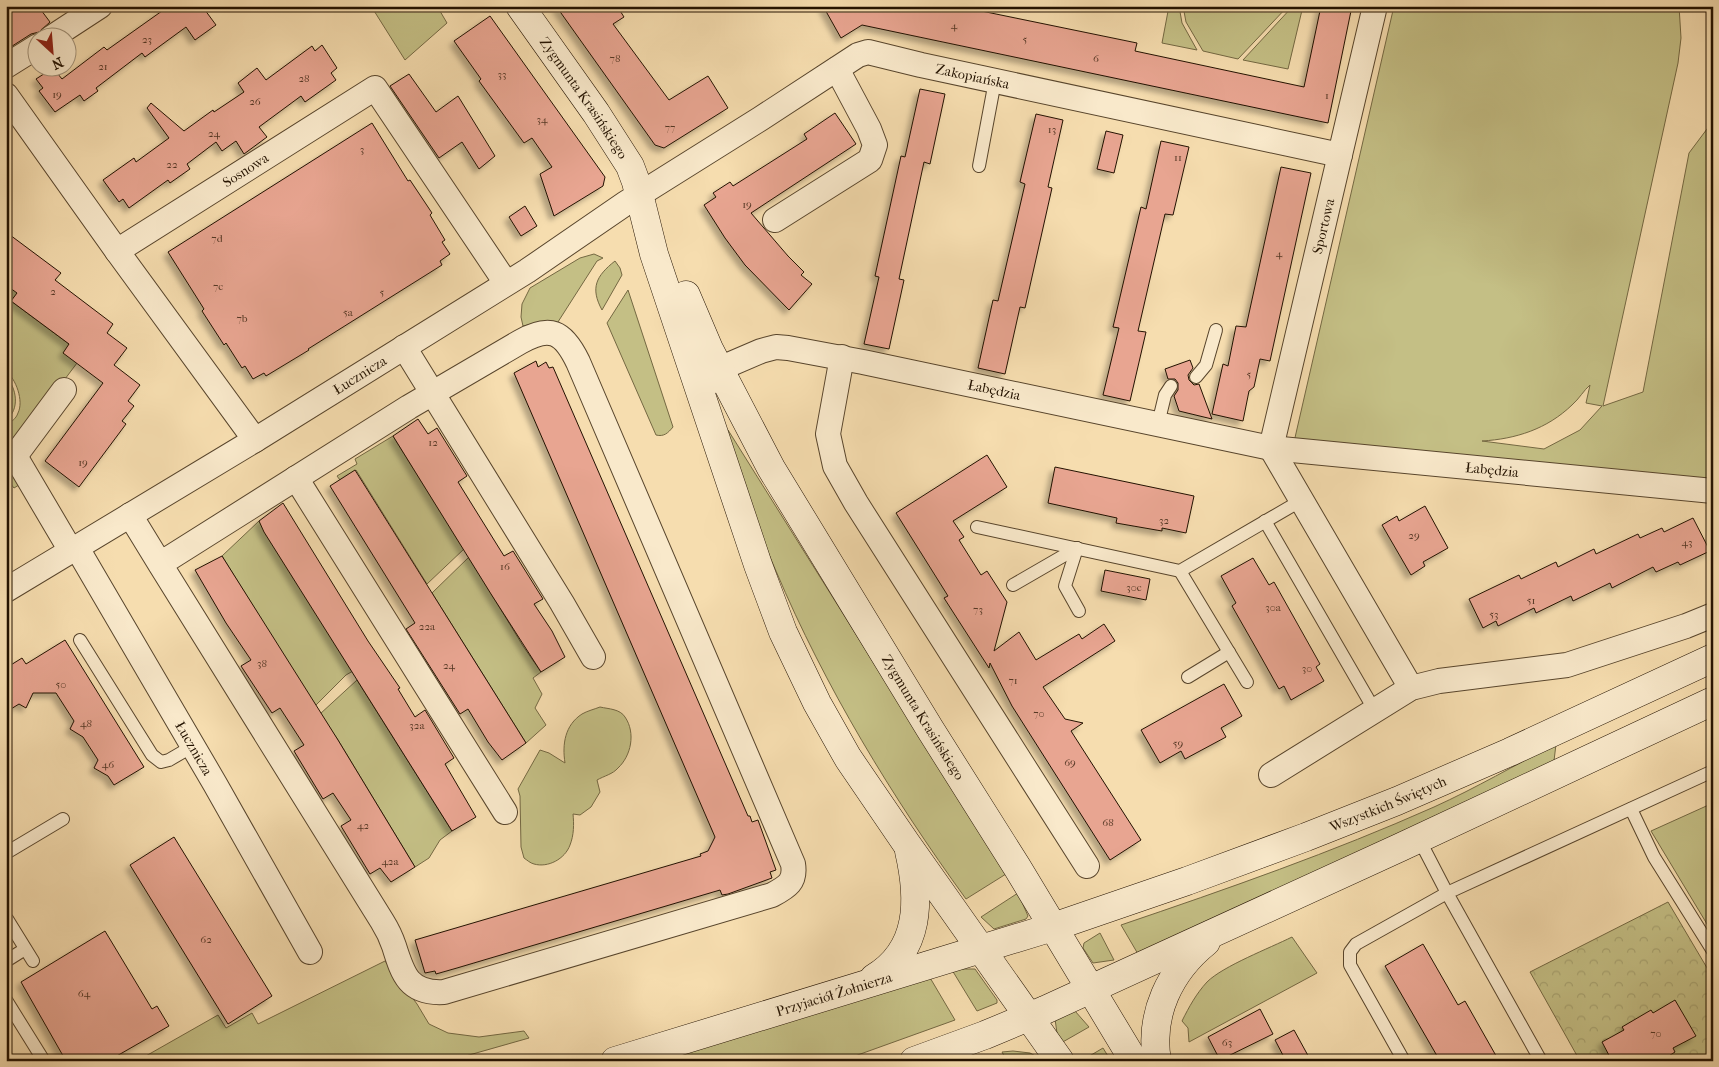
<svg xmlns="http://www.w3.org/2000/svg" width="1719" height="1067" font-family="'IM FELL French Canon',serif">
<defs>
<pattern id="forest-crowns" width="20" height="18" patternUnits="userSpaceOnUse" patternTransform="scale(1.25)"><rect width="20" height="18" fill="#c4bf85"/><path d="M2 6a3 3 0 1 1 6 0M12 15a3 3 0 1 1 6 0" fill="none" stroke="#a8a371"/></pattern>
<filter id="shadow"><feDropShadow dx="-4.5" dy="4.5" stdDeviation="2.5" flood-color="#0004"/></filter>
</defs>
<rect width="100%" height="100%" fill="#f6ddaf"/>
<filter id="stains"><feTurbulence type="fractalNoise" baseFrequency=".004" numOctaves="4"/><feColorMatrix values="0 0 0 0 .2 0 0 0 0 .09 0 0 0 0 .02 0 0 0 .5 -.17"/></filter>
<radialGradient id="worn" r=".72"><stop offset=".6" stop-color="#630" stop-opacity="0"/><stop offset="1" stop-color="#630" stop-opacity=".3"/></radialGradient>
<g fill="#c4bf85" stroke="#746842" fill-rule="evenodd">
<path d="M 371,6 L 437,6 L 447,23 L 405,60 Z"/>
<path d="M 1169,6 L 1179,6 L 1182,23 L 1197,50 L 1162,43 Z"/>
<path d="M 1183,6 L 1288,6 L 1238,59 L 1203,51 L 1186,22 Z"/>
<path d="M 1293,6 L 1303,6 L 1288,69 L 1243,60 Z"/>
<path d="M 1394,6 L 1679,6 L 1681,38 L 1678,63 L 1603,406 L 1643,392 L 1689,153 L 1713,121 L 1713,482 L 1294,442 ZM 1590,385 L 1586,403 L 1602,406 L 1580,430 L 1544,449 L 1482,441 C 1516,439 1547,429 1572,405 C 1579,399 1584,390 1590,385 Z"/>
<path d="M 594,254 L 603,258 L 597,261 L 556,325 L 537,323 L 523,326 L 521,317 L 522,304 L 530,288 L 580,258 Z"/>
<path d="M 615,261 L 620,268 L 622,275 L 602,310 C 590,288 596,276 615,261 Z"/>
<path d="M 6,285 L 20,290 L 11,301 L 69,344 L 77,363 L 20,439 L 6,444 L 6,425 C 11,422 16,419 18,413 C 24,401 16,379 6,371 Z"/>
<path d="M 628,290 L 673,427 C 668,433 664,437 656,435 L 607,323 Z"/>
<path d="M 6,377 C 17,388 20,410 6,420 Z"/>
<path d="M 728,430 L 1006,874 L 966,899 C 892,797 825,687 776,571 C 756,526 743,478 727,431 Z"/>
<path d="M 393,436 L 464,549 L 427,584 L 356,470 L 340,480 L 337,476 L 357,464 L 355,459 Z"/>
<path d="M 6,469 L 22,483 L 14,488 L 6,478 Z"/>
<path d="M 259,521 L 353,671 L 346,675 L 315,706 L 222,556 Z"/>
<path d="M 469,557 L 523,646 L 541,672 L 533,678 L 542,694 L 535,708 L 546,725 L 526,743 L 432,593 Z"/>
<path d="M 357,680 L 452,831 L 440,840 L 429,858 L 415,867 L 338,740 L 320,714 Z"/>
<path d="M 600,707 C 609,709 620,709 625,717 C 636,733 631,756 618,768 C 613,774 604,776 597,780 L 600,792 L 591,807 L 580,815 L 573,814 C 574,824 574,835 570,845 C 565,859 548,868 534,864 C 530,863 527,860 524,858 L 521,847 L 520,796 L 518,789 L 540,750 L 549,753 L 565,763 C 562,744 565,725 582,714 C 587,711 595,709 600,707 Z"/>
<path d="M 1556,744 L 1554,761 L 1138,954 L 1121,925 C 1227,889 1333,852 1434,807 C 1476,788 1515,765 1556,744 Z"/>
<path d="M 1713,803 L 1713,934 L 1651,831 Z"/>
<path d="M 1018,893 L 1028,916 L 1026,919 L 994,929 L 981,917 Z"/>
<path d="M 1100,933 L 1114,960 L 1093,963 L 1083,948 L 1084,943 Z"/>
<path d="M 1292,937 L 1317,973 L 1189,1042 L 1188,1028 L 1182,1021 C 1189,1007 1196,994 1207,982 C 1223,966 1270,948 1292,937 Z"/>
<path d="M 385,961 L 417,1004 L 429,1024 L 448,1033 L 479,1037 L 524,1031 L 529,1038 L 448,1061 L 137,1061 L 218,1015 L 226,1028 L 252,1013 L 258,1024 Z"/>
<path d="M 962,969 L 975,969 L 997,1000 L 997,1003 L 977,1011 L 952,970 Z"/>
<path d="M 929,976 L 955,1020 L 841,1061 L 651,1061 Z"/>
<path d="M 1075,1011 L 1089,1027 L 1061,1043 L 1057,1033 L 1055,1019 Z"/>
<path d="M 1103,1048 L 1111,1061 L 1081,1061 Z"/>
<path d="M 1013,1051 L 1030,1053 L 1039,1058 L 1034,1061 L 1007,1061 L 1002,1052 Z"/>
</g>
<path fill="url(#forest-crowns)" stroke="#746842" d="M 1668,902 L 1713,978 L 1713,1053 L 1697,1061 L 1580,1061 L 1530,972 Z"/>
<g fill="#e8a591" stroke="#231200" filter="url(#shadow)">
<path d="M 6,6 L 38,6 L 50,22 L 39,32 L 31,34 L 6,50 Z"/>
<path d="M 169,6 L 202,6 L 216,25 L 195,40 L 186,27 L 145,57 L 142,53 L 96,88 L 98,91 L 84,101 L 80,95 L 55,112 L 39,91 L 43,88 L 36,79 L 53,68 L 62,79 L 104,47 L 107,50 Z"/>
<path d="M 556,6 L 617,6 L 624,17 L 613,24 L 669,100 L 708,76 L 728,108 L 664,148 L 655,145 Z"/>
<path d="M 823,6 L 957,6 L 1137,43 L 1135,51 L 1304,87 L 1321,6 L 1352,6 L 1328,123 L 862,25 L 841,38 Z"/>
<path d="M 490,16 L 605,177 L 603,186 L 554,216 L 540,174 L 552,167 L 532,138 L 524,143 L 479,81 L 481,79 L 454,41 Z"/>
<path d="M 322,45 L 337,68 L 331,73 L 336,80 L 305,102 L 301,96 L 259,127 L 267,137 L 244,154 L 236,141 L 222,151 L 216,142 L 187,164 L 190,169 L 170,183 L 168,180 L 129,208 L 123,199 L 119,202 L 103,180 L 134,158 L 136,162 L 169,138 L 147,108 L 151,103 L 184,131 L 213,110 L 214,112 L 244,92 L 238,83 L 257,68 L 266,80 L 312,46 L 315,51 Z"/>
<path d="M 409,74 L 436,112 L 458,96 L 495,156 L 479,169 L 462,142 L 439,158 L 390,86 Z"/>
<path d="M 920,89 L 945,94 L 930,164 L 924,162 L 899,279 L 904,280 L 889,349 L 864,344 L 879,277 L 875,276 L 901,156 L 905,157 Z"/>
<path d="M 835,113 L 856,144 L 751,213 L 788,256 L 804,272 L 801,275 L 812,284 L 789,310 L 745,265 L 725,238 L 704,205 L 716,197 L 713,193 L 730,182 L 733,186 L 807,139 L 804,134 Z"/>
<path d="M 1036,114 L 1063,120 L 1048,187 L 1052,188 L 1025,308 L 1020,307 L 1005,374 L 978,368 L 993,300 L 998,301 L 1025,184 L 1020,182 Z"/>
<path d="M 372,123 L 408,181 L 410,180 L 432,213 L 430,215 L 445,240 L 442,242 L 450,254 L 440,261 L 442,265 L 308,349 L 309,350 L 266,376 L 264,373 L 253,379 L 245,366 L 242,368 L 226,343 L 224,345 L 202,311 L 204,309 L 168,252 Z"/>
<path d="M 1106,131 L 1123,135 L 1114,173 L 1097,169 Z"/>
<path d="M 1161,141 L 1189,147 L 1173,215 L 1165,214 L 1138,331 L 1146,332 L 1130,401 L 1103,395 L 1119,328 L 1113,327 L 1141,207 L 1146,209 Z"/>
<path d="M 1281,167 L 1311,173 L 1270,361 L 1260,359 L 1254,387 L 1249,391 L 1243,421 L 1212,414 L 1223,364 L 1228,366 L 1236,326 L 1246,327 Z"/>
<path d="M 525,206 L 537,226 L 521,236 L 509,217 Z"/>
<path d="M 6,232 L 61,273 L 55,280 L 113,324 L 107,333 L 127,348 L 114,365 L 140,385 L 128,401 L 134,406 L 122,421 L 126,424 L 79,487 L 45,461 L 103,383 L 63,353 L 69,344 L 11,301 L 17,293 L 6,285 Z"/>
<path d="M 1190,360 L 1193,368 L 1188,375 L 1189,380 L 1194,385 L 1199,384 L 1212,419 L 1179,411 L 1174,396 L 1178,390 L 1178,383 L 1175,379 L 1168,379 L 1165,369 Z"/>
<path d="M 536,361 L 538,367 L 546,362 L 549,368 L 553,367 L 748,816 L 750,816 L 752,822 L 758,820 L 776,870 L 770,872 L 772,878 L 728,894 L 722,895 L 720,890 L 457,968 L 436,974 L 435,971 L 425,973 L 415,940 L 701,856 L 700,854 L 708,851 L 715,837 L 514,373 Z"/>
<path d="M 418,419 L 428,434 L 437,428 L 467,476 L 458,482 L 504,556 L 513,551 L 543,599 L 534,604 L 552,631 L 565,657 L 541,672 L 491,594 L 393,436 Z"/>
<path d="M 987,455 L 1007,487 L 953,521 L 964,537 L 959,540 L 981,575 L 987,571 L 1007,602 L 994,651 L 1019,632 L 1036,660 L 1079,634 L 1082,639 L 1104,624 L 1115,641 L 1043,687 L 1065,719 L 1083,723 L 1071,731 L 1141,840 L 1110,860 L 1012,706 L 990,663 L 989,668 L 944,598 L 948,596 L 896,513 Z"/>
<path d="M 1055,467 L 1194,496 L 1186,533 L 1162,528 L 1162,531 L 1116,523 L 1117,518 L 1048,503 Z"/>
<path d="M 355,470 L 526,743 L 502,760 L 488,742 L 468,709 L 460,714 L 406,629 L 415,623 L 330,486 Z"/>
<path d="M 283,503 L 368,641 L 400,688 L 398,689 L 415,717 L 425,710 L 454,758 L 445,764 L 476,817 L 452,831 L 264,532 L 259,521 Z"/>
<path d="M 1425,506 L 1448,548 L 1423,562 L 1425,566 L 1411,575 L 1382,525 L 1397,516 L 1399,521 Z"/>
<path d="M 1693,518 L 1710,551 L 1680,565 L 1678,562 L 1656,572 L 1653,567 L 1612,588 L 1610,583 L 1573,601 L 1571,596 L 1536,613 L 1534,608 L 1498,626 L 1496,621 L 1483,628 L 1469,599 L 1519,575 L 1521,579 L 1556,562 L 1558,567 L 1594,549 L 1596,554 L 1638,534 L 1640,538 L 1662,528 L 1664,532 Z"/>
<path d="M 222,556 L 338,740 L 415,867 L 391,882 L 380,868 L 370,874 L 341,826 L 351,820 L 333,793 L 323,799 L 294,751 L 304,745 L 280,708 L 272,713 L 241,666 L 251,660 L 226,623 L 195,570 Z"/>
<path d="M 1253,558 L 1269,585 L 1274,582 L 1320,664 L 1316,667 L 1324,681 L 1291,700 L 1284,686 L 1279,689 L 1256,648 L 1232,606 L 1236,603 L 1221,576 Z"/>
<path d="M 1105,570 L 1150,579 L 1146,600 L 1101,591 Z"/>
<path d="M 65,640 L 144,767 L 114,785 L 108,776 L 94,768 L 98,760 L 83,737 L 70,729 L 74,721 L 56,693 L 33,693 L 26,708 L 19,704 L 6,712 L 6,668 L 22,658 L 26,664 Z"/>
<path d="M 1224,684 L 1242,716 L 1221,728 L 1226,737 L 1185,759 L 1181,751 L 1160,763 L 1141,730 Z"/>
<path d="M 174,837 L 272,996 L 228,1024 L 130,865 Z"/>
<path d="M 105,931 L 152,1009 L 157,1006 L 169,1026 L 108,1061 L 66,1061 L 21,982 Z"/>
<path d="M 1423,944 L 1458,1005 L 1465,1001 L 1499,1061 L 1440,1061 L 1385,966 Z"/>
<path d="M 1675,1000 L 1696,1036 L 1673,1048 L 1675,1052 L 1661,1061 L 1612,1061 L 1602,1042 L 1624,1030 L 1622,1027 L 1651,1010 L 1653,1013 Z"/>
<path d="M 1260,1009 L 1273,1034 L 1220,1060 L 1208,1037 Z"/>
<path d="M 1294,1030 L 1311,1061 L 1286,1061 L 1275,1040 Z"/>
</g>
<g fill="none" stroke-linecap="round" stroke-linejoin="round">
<defs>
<g id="lane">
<path d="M 979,166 L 995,81"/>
<path d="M 1196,377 L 1206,365 L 1216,330"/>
<path d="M 1158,424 L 1165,395 L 1171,386"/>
<path d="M 1265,521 L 1375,711"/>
<path d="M 977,527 L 1180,571 L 1302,500"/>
<path d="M 1077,548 L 1065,586 L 1079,611"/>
<path d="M 1180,571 L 1247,682"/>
<path d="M 1013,585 L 1077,548"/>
<path d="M 80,640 L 152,755 L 161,762 L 169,760 L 193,746"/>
<path d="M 1188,677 L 1229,652"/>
<path d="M 1631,809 L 1654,857 L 1713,951"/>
<path d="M 6,853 L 63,819"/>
<path d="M 7,919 L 33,961"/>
<path d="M 6,961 L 25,949"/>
<path d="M 6,1000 L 44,1061"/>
<path d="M 1404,1061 L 1350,965 L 1350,952 L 1356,944 L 1447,893 L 1419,839"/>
<path d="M 1541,1061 L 1447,893 L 1713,771"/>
</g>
<g id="street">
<path d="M 51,38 L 100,6"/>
<path d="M 6,66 L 38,46"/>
<path d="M 6,95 L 117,251 L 255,440"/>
<path d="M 775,220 L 870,160 L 875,145 L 869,129 L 837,69"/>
<path id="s1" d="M 117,251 L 375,88 L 506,283"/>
<path d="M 404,347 L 562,603 L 593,657"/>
<path d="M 842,357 L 828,434 L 835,466 L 856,503 L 1087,866"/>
<path id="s2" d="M 709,383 L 712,377 L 719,369 L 761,351 L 776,347 L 788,348 L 863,362 L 1271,448 L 1713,491"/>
<path id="s3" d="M 1271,448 L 1375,6"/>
<path d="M 1271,448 L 1411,688"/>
<path d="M 6,454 L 15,456 L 71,551"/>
<path d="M 15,456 L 64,390"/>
<path d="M 296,478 L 505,812"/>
<path d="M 130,515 L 160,564 L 382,921 C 387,929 391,937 394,946 C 403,975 409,994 444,992 L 772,895 C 787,887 796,882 793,864 L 578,362 C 563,331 550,325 520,342 L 409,407 L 160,564"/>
<path id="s4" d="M 77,548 L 215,784 L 310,952"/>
<path id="s5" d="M 6,590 L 255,440 L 527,271 L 626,203 L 760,119 L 858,55 L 868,52 L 921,65 L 1340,155"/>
<path d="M 1271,775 L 1411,688 L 1439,681 L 1567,665 L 1686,626 L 1713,615"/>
</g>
<g id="secondary">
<path id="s6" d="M 520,6 L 596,113 L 630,166 L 636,182 L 654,254 L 758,565 L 783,632 L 817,703 L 848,758 L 906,843 L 1060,1061"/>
<path id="s7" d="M 686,295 L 709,349 L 771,468 L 930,729 L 1017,867 L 1134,1061"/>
<path d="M 874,978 C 921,950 920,899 909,851"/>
<path id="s8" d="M 615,1061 L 1053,927 L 1187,881 L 1306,837 L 1397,801 L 1510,752 L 1713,658"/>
<path d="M 914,1061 L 985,1035 L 1045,1010 L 1401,847 L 1713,701"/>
<path d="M 1157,1061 C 1149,1014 1170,971 1206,942"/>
</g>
</defs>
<use href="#lane" stroke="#58452c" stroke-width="14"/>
<use href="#street" stroke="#58452c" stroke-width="26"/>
<use href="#secondary" stroke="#231200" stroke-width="29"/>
<use href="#lane" stroke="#f9e9cb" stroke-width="12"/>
<use href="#street" stroke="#f9e9cb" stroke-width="24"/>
<use href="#secondary" stroke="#f9e9cb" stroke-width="28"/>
</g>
<g text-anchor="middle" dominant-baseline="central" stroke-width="4" stroke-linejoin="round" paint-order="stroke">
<g font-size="11" fill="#543724">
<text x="954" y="25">4</text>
<text x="147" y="39">23</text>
<text x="1025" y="39">5</text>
<text x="615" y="58">78</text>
<text x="1096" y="58">6</text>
<text x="103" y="66">21</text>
<text x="502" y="74">33</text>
<text x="304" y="78">28</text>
<text x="57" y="94">19</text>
<text x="1327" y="95">1</text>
<text x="255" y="101">26</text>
<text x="542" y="119">34</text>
<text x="670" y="127">77</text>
<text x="1052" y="129">13</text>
<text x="214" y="133">24</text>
<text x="362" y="149">3</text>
<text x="1178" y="157">11</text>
<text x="172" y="164">22</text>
<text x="747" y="204">19</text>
<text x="217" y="238">7d</text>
<text x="1279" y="253">4</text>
<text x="218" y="286">7c</text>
<text x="53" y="291">2</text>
<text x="382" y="292">5</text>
<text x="348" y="312">5a</text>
<text x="242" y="318">7b</text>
<text x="1249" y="374">5</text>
<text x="433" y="442">12</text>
<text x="83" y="462">19</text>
<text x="1164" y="520">32</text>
<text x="1414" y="535">29</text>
<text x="1687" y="542">43</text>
<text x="505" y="566">16</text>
<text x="1134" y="587">30c</text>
<text x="1531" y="600">51</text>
<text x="1273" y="607">30a</text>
<text x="978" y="609">73</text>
<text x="1494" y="614">53</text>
<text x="427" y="626">22a</text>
<text x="262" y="663">38</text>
<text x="449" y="665">24</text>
<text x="1307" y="668">30</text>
<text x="1013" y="680">71</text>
<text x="61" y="684">50</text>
<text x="1039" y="713">70</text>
<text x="86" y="723">48</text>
<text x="417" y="725">32a</text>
<text x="1178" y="743">59</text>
<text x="1070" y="762">69</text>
<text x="108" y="764">46</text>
<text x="1108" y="822">68</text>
<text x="363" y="825">42</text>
<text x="390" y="861">42a</text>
<text x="206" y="939">62</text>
<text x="84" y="993">64</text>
<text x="1656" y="1033">70</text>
<text x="1227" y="1042">63</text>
</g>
<g font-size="14" fill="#231200" stroke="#f9e9cb">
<text stroke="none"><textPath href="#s5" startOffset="1124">Zakopiańska</textPath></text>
<text stroke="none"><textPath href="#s6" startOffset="112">Zygmunta Krasińskiego</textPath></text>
<text stroke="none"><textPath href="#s1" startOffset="152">Sosnowa</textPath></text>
<text stroke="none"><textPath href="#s3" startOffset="228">Sportowa</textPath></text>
<text stroke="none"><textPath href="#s5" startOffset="414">Łucznicza</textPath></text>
<text stroke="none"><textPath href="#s2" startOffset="301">Łabędzia</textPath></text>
<text stroke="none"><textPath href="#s2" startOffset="806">Łabędzia</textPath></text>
<text stroke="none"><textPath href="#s7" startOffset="485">Zygmunta Krasińskiego</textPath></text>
<text stroke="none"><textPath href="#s4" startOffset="232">Łucznicza</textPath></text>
<text stroke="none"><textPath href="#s8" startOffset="815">Wszystkich Świętych</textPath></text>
<text stroke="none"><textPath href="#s8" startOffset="229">Przyjaciół Żołnierza</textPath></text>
</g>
</g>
<rect width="1719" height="1067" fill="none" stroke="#f6ddaf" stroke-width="25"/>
<rect x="8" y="8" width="1704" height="1052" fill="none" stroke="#231200" stroke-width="2.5"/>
<rect x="12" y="12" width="1694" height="1042" fill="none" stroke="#231200"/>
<g transform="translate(52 52) rotate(154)"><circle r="24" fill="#f9e9cb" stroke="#a3937a"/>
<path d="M0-4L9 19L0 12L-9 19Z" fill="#8f2418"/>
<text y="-8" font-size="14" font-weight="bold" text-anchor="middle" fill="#231200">N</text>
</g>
<rect width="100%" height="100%" filter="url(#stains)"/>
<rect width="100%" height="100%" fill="url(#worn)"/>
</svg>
